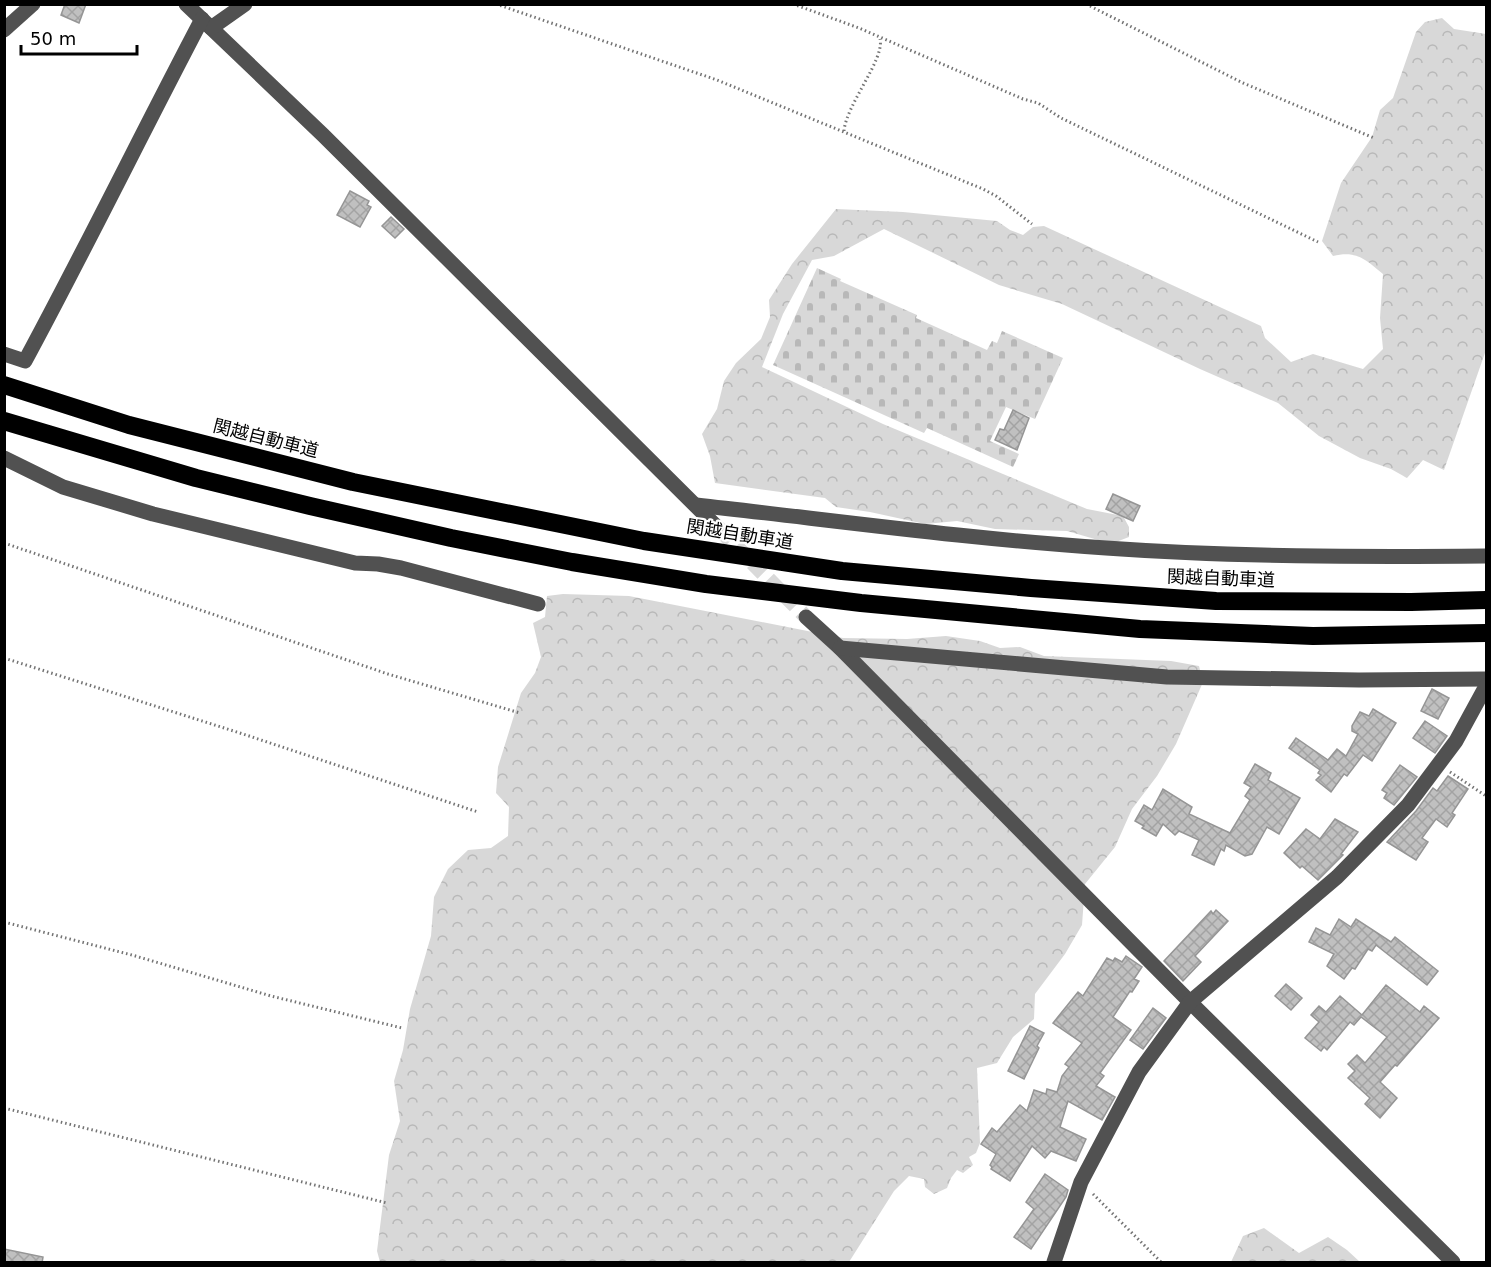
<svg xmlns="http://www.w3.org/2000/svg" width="1491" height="1267" font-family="'DejaVu Sans','Noto Sans JP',sans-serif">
<defs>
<pattern id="forest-crowns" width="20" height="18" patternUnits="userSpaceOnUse" patternTransform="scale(1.5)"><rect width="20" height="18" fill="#d8d8d8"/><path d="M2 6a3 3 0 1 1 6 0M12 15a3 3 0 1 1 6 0" fill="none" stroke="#b8b8b8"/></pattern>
<pattern id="cemetery-stones" width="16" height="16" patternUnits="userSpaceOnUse" patternTransform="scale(1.5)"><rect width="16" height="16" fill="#d8d8d8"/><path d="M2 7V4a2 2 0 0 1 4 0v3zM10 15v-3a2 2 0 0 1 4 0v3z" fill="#b8b8b8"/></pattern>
<pattern id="building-cross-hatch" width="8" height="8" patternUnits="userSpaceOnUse" patternTransform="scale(1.5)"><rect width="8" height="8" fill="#c0c0c0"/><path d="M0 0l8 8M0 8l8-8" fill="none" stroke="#a3a3a3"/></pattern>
</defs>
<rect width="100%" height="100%" fill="#fff"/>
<g fill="url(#forest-crowns)">
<path d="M 1442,18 L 1454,29 L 1486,34 L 1486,350 L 1444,470 L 1423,460 L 1407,478 L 1391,469 L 1360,458 L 1319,436 L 1278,403 L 1200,369 L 1062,304 L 999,285 L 884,229 L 834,256 L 812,260 L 783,314 L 762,367 L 883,424 L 1087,509 L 1123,516 L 1129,527 L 1129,537 L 1116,542 L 1105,542 L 1067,531 L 995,529 L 957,521 L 925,524 L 870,512 L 836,507 L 825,498 L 715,483 L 710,456 L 702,434 L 717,409 L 724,381 L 736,363 L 761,339 L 770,317 L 769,300 L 792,264 L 836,209 L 903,212 L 997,221 L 1010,230 L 1023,235 L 1033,227 L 1044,226 L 1261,326 L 1265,338 L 1291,362 L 1313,354 L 1363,369 L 1383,349 L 1380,318 L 1383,274 C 1366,260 1357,250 1333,256 L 1322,241 L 1341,183 L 1372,137 L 1380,110 L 1393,98 L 1416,32 L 1425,22 Z"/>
<path d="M 563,594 L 629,596 L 843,638 L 907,639 L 946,636 L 980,641 L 1000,648 L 1020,647 L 1044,656 L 1171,661 L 1199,666 L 1203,682 L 1176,744 L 1157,776 L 1132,809 L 1115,847 L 1085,884 L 1082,925 L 1065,954 L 1035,994 L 1034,1019 L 1013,1037 L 997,1063 L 977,1068 L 980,1143 L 976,1153 L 969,1157 L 973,1165 L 963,1173 L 957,1170 L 951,1178 L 947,1188 L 934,1194 L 925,1187 L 924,1179 L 909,1176 L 894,1191 L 849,1262 L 380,1262 L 377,1251 L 389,1155 L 400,1121 L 394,1081 L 403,1050 L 410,1009 L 431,936 L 434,897 L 448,869 L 468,850 L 491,848 L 508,836 L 509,807 L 496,793 L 498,767 L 521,693 L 535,673 L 541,657 L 533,623 L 545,617 L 547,596 Z"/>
<path d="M 1264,1228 L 1299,1253 L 1328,1237 L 1347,1250 L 1360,1262 L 1231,1262 L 1243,1236 Z"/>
</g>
<path fill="url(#cemetery-stones)" d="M 817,268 L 841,279 L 840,281 L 917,315 L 916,318 L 987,350 L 992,341 L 997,343 L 1002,331 L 1063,358 L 1035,419 L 1006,407 L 990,441 L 1019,454 L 1013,467 L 927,428 L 924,433 L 773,365 Z"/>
<g fill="url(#building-cross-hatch)" stroke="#959595" stroke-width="1.5">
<path d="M 65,4 L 86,4 L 79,23 L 61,15 Z"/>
<path d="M 350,191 L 369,201 L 367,205 L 371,207 L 360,227 L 337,215 Z"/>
<path d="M 391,217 L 404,229 L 395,238 L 382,226 Z"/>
<path d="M 1013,410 L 1029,418 L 1017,450 L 995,440 L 1000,429 L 1004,430 Z"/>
<path d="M 1113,494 L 1140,506 L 1133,521 L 1106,509 Z"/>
<path d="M 1432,689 L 1449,698 L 1438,719 L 1421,711 Z"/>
<path d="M 1373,709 L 1396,723 L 1372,761 L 1363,755 L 1347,776 L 1344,774 L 1331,792 L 1316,780 L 1321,775 L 1318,773 L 1320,770 L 1289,748 L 1296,738 L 1328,760 L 1337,749 L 1346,756 L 1358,734 L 1352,731 L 1352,726 L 1360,712 L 1369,716 Z"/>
<path d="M 1425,721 L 1447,736 L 1435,753 L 1413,738 Z"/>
<path d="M 1255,764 L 1271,773 L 1268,780 L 1300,798 L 1279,834 L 1267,827 L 1252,854 L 1245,856 L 1226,845 L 1224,851 L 1221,849 L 1214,865 L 1192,855 L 1199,840 L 1179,831 L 1175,835 L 1163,824 L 1156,836 L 1142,828 L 1144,826 L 1135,821 L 1144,805 L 1152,810 L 1163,789 L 1192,807 L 1189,814 L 1230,833 L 1250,800 L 1245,796 L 1251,787 L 1244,783 Z"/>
<path d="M 1400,765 L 1417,777 L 1394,805 L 1384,798 L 1387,793 L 1382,790 Z"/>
<path d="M 1448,776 L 1468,789 L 1452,813 L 1455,815 L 1447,827 L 1436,819 L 1422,838 L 1428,842 L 1416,860 L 1387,842 L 1416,811 L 1433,788 L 1437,791 Z"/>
<path d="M 1335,819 L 1358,832 L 1341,854 L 1343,855 L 1318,880 L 1302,866 L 1300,868 L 1284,853 L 1306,829 L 1320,839 Z"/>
<path d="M 1216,910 L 1228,921 L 1195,956 L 1201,962 L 1183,981 L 1164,961 L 1211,911 L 1213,914 Z"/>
<path d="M 1339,919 L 1351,927 L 1356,919 L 1391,942 L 1395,937 L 1438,971 L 1427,985 L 1376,945 L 1372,951 L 1368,949 L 1355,969 L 1352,968 L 1344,979 L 1327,966 L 1334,954 L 1309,942 L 1316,928 L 1330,935 Z"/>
<path d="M 1126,956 L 1142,967 L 1134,979 L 1139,981 L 1132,992 L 1130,991 L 1113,1017 L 1131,1030 L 1100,1073 L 1104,1076 L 1096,1086 L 1115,1097 L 1102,1120 L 1068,1101 L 1060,1127 L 1086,1139 L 1076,1161 L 1051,1151 L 1045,1158 L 1032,1146 L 1010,1181 L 991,1169 L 992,1167 L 990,1165 L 996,1154 L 981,1144 L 992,1128 L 997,1132 L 1020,1105 L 1027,1111 L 1034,1090 L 1046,1094 L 1047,1089 L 1057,1092 L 1062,1076 L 1069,1067 L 1065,1064 L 1082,1043 L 1053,1023 L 1078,992 L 1083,996 L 1107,958 L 1113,961 L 1115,958 L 1122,962 Z"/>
<path d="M 1286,984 L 1302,998 L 1291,1010 L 1275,996 Z"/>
<path d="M 1386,985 L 1420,1012 L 1424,1006 L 1439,1018 L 1397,1066 L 1395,1065 L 1380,1082 L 1397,1098 L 1380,1118 L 1365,1104 L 1370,1098 L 1348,1078 L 1355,1071 L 1348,1064 L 1357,1055 L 1365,1063 L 1387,1037 L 1361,1017 L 1354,1025 L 1350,1022 L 1327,1050 L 1324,1047 L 1321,1051 L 1305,1038 L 1319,1022 L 1311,1015 L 1319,1006 L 1326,1012 L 1340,996 L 1362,1015 Z"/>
<path d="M 1153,1008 L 1166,1018 L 1143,1049 L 1130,1040 Z"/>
<path d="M 1030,1026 L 1044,1033 L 1037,1046 L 1039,1048 L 1024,1079 L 1008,1071 Z"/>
<path d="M 1045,1174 L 1068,1190 L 1066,1197 L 1031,1249 L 1014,1237 L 1034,1209 L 1026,1202 Z"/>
<path d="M 4,1249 L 43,1257 L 42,1263 L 4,1263 Z"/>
</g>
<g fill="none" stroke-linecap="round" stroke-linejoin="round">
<path stroke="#d9d9d9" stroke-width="15" stroke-dasharray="15 8" stroke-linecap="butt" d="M 720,530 L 806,617"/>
<g stroke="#737373" stroke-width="3" stroke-dasharray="1.5 3" stroke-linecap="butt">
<path d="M 496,4 L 717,80 L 983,189 L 996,196 L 1032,224"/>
<path d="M 793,4 L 859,28 L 1023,99 L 1038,103 L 1061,118 L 1318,242"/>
<path d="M 1086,4 L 1243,83 L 1374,138"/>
<path d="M 844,131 C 846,105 885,59 880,39"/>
<path d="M 4,543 L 388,674 L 520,713"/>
<path d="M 4,658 L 243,734 L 478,812"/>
<path d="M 1450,772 L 1486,796"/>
<path d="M 4,922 L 132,955 L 271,996 L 402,1028"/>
<path d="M 4,1108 L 387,1203"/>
<path d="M 1093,1194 L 1161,1262"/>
</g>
<g stroke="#515151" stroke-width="15">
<path d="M 186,4 L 323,135 L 720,530"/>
<path d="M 211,28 L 245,4"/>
<path d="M 4,30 L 33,4"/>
<path d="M 4,354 L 25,361 C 86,248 142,133 202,19"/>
<path d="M 4,458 L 63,487 L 153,514 L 355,563 L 378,564 L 401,568 L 538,604"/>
<path d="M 696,505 C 832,520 969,539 1106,548 C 1233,557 1360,557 1486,556"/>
<path d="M 806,617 L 840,648 L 1190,1002 L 1453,1262"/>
<path d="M 840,648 L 1167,677 L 1359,680 L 1486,679"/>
<path d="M 1054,1262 L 1081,1182 L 1139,1072 L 1190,1002 L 1337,877 L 1408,805 L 1456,741 L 1486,686"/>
</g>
<g stroke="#000" stroke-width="18">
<path d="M 4,385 L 129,425 L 353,482 L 644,541 L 842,571 L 1031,588 L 1216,601 L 1411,602 L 1486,600"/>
<path d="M 4,421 L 196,478 L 310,506 L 451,538 L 572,562 L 706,584 L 861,603 L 1140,629 L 1313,636 L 1486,633"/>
</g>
</g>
<g text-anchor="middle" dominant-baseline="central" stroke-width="4.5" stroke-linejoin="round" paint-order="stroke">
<g font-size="18" fill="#000" stroke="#fff">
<text transform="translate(266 438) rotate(14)">関越自動車道</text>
<text transform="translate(740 534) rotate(9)">関越自動車道</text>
<text transform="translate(1221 578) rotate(2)">関越自動車道</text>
</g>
</g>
<rect width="1491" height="1267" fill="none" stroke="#000000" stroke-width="12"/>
<path d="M21 45v9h116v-9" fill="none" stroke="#000000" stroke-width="3"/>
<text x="30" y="45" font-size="18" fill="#000000" stroke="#ffffff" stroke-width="4.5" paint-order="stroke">50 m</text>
</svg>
